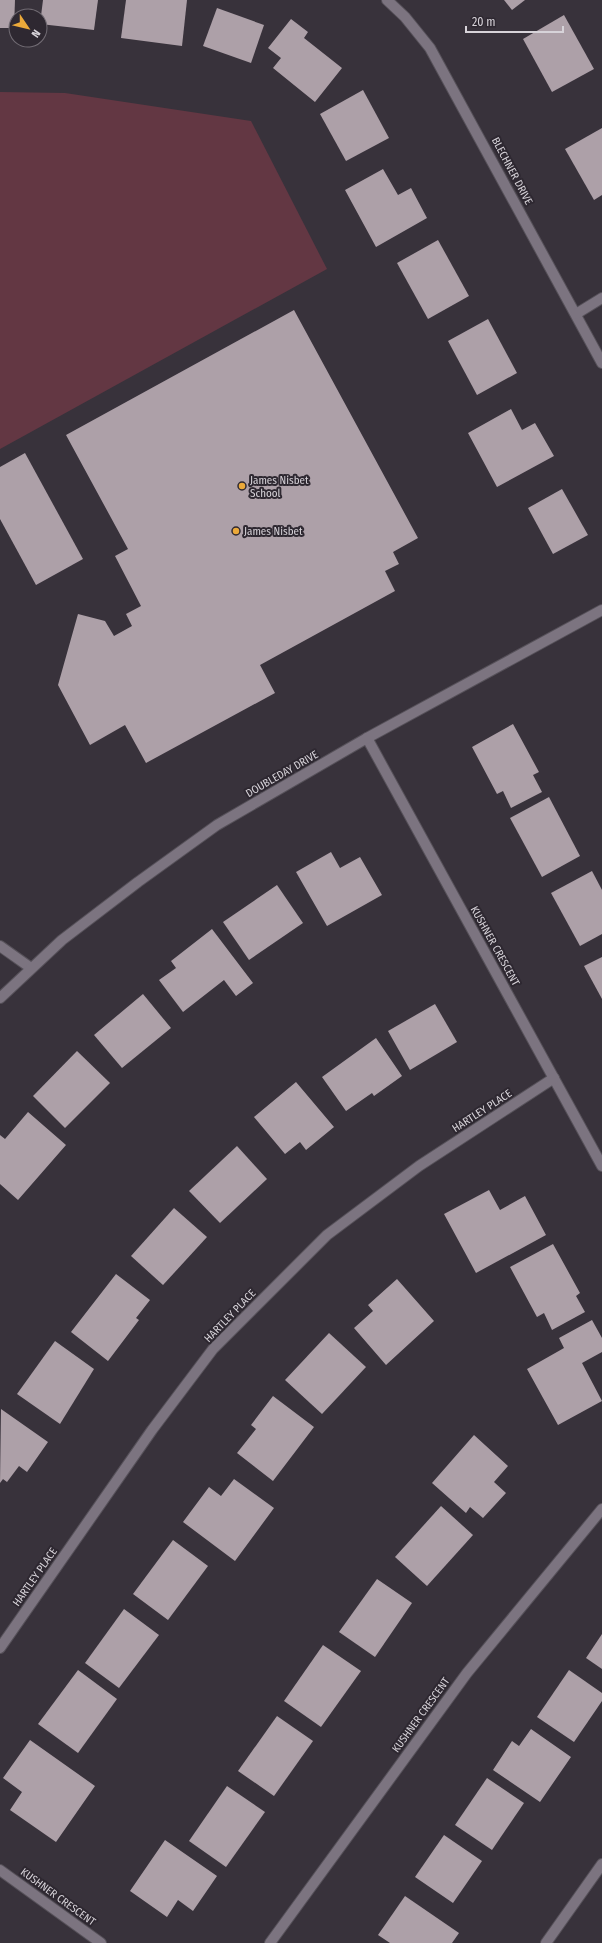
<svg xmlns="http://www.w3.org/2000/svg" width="602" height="1943" font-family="'Fira Sans Condensed',sans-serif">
<rect width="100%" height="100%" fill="#38323b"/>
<path fill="#633743" d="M 0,92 L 65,93 L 251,121 L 327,269 L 0,449 Z"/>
<g fill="#ada0a8">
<path d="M 0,0 L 15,0 L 14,28 L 0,28 Z"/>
<path d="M 43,0 L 98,0 L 94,30 L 40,24 Z"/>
<path d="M 126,0 L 187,0 L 182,46 L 121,38 Z"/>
<path d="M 504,0 L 525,0 L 512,10 Z"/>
<path d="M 217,8 L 264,25 L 251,63 L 203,46 Z"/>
<path d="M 564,15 L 594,69 L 552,92 L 523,39 Z"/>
<path d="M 291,19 L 308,32 L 304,38 L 342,68 L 315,102 L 273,68 L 281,58 L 268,48 Z"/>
<path d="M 363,90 L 389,138 L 346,161 L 320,114 Z"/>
<path d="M 602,128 L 602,195 L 594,200 L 565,149 Z"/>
<path d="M 383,169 L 398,195 L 411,188 L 427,218 L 376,247 L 345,190 Z"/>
<path d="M 438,240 L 469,296 L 428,319 L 397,263 Z"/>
<path d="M 294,310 L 418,538 L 393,552 L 399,564 L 385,571 L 395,591 L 260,665 L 275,693 L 146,763 L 125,725 L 90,745 L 58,685 L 78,614 L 105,621 L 114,636 L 132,626 L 126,614 L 141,606 L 115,556 L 128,549 L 66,435 Z"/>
<path d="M 488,319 L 517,373 L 477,395 L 448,341 Z"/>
<path d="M 511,409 L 522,430 L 535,423 L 554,456 L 497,487 L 468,433 Z"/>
<path d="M 25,453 L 83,559 L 36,585 L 0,519 L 0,467 Z"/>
<path d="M 562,489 L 588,535 L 553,554 L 528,508 Z"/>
<path d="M 513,724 L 539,772 L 533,775 L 542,792 L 511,808 L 503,791 L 497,794 L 472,747 Z"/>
<path d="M 549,797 L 580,856 L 542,877 L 510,818 Z"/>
<path d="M 331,852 L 340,868 L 360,857 L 382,895 L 327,926 L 296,872 Z"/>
<path d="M 592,871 L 602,890 L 602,934 L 580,946 L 551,893 Z"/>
<path d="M 277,885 L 303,923 L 249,960 L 223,922 Z"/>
<path d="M 212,929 L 253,983 L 236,996 L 224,980 L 183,1012 L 159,980 L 176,968 L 171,961 Z"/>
<path d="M 602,957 L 602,999 L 584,966 Z"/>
<path d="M 143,994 L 171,1028 L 122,1068 L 94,1035 Z"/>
<path d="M 435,1004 L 457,1042 L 410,1070 L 388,1031 Z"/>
<path d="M 376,1038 L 402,1076 L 374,1096 L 372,1093 L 346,1111 L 322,1077 Z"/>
<path d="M 77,1051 L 110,1083 L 65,1128 L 33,1096 Z"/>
<path d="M 296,1082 L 334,1127 L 306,1150 L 300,1142 L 285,1154 L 254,1117 Z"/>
<path d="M 28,1112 L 66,1145 L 18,1200 L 0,1184 L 0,1135 L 5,1139 Z"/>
<path d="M 237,1146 L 267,1179 L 220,1223 L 189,1191 Z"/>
<path d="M 489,1190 L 500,1210 L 525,1196 L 546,1235 L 476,1273 L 444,1214 Z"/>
<path d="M 174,1208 L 207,1237 L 163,1285 L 131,1256 Z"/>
<path d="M 553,1244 L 580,1293 L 576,1296 L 585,1312 L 552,1330 L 544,1313 L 537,1317 L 510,1267 Z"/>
<path d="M 116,1274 L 150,1300 L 136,1318 L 139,1320 L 108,1361 L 71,1332 Z"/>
<path d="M 397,1279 L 434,1321 L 386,1365 L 354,1328 L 373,1311 L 368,1305 Z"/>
<path d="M 592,1320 L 602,1338 L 602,1352 L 582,1363 L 602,1401 L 558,1425 L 527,1369 L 564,1348 L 559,1338 Z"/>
<path d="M 329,1333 L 366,1367 L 322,1414 L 285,1380 Z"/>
<path d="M 55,1341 L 94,1369 L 60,1424 L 17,1394 Z"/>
<path d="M 273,1396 L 314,1427 L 273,1481 L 237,1453 L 256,1429 L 251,1425 Z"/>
<path d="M 1,1409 L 48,1442 L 27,1472 L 19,1466 L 7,1482 L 3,1479 L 0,1483 Z"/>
<path d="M 474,1435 L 508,1466 L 494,1482 L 506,1493 L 483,1518 L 470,1507 L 466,1513 L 432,1483 Z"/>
<path d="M 234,1479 L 274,1508 L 235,1561 L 183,1522 L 209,1487 L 221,1496 Z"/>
<path d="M 441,1506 L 473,1535 L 427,1586 L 395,1557 Z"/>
<path d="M 173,1540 L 208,1566 L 168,1620 L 133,1594 Z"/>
<path d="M 377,1579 L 412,1603 L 375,1657 L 339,1632 Z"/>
<path d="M 124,1609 L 159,1635 L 119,1688 L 85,1663 Z"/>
<path d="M 602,1634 L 602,1669 L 586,1658 Z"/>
<path d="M 323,1645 L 361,1671 L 321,1727 L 284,1701 Z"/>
<path d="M 78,1670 L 117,1699 L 78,1753 L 38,1724 Z"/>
<path d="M 569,1670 L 602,1693 L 602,1701 L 574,1742 L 537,1717 Z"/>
<path d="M 277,1716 L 313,1741 L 274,1796 L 238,1771 Z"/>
<path d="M 531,1729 L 571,1757 L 540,1802 L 493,1770 L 512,1741 L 519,1746 Z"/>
<path d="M 30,1740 L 95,1786 L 56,1842 L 10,1810 L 22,1792 L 3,1778 Z"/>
<path d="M 487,1778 L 524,1803 L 492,1850 L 455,1825 Z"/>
<path d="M 227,1786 L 265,1812 L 226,1867 L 189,1841 Z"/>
<path d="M 444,1835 L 482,1861 L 453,1903 L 415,1877 Z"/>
<path d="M 165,1840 L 217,1876 L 193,1911 L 178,1900 L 167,1917 L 130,1891 Z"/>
<path d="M 405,1896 L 459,1933 L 452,1943 L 390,1943 L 378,1935 Z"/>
</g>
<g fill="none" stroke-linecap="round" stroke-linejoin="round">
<defs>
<path id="service" d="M 546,1943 L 602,1864"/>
<g id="minor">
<path d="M 387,0 L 405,17 L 430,48 L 602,363"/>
<path d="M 576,314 L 602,298"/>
<path d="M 367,738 L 602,1166"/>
<path d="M 0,946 L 31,968"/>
<path d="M 0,998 L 62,940 L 138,882 L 217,825 L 367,738 L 602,610"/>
<path d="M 0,1648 L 152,1430 L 213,1349 L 327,1235 L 419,1166 L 554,1078"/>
<path d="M 0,1870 L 101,1943"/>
<path d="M 270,1943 L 467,1673 L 602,1509"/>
</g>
</defs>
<use href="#service" stroke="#565159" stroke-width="12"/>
<use href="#minor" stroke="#565159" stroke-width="12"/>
<use href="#service" stroke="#7c7480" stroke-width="10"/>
<use href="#minor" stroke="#7c7480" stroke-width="10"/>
</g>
<g fill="#eba93a" stroke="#2e2831" stroke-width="1.5">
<circle cx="242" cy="486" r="4"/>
<circle cx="236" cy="531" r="4"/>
</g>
<g text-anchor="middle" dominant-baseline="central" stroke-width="4" stroke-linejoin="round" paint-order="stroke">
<g font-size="11" fill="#d7d3d9" stroke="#2e2831">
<text transform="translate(512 171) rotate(62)">BLECHNER DRIVE</text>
<text transform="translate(282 774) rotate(-30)">DOUBLEDAY DRIVE</text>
<text transform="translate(495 946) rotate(61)">KUSHNER CRESCENT</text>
<text transform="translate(482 1111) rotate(-33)">HARTLEY PLACE</text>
<text transform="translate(230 1316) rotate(-46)">HARTLEY PLACE</text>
<text transform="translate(35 1577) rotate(-55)">HARTLEY PLACE</text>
<text transform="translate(421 1715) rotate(-54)">KUSHNER CRESCENT</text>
<text transform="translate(58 1897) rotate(36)">KUSHNER CRESCENT</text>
</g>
<g font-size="11" fill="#d7d3d9" stroke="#2e2831" text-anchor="start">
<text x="250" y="480">James Nisbet<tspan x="250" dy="13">School</tspan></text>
<text x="244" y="531">James Nisbet</text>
</g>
</g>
<g transform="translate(28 28) rotate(125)"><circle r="19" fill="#2e2831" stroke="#726c74"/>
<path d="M0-3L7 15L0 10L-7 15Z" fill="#eba93a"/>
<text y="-6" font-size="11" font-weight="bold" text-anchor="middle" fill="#d7d3d9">N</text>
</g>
<path d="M466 26v6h97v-6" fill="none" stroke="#d7d3d9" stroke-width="2"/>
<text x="472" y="26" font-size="12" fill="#d7d3d9" stroke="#2e2831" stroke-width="3" paint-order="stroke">20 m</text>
</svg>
